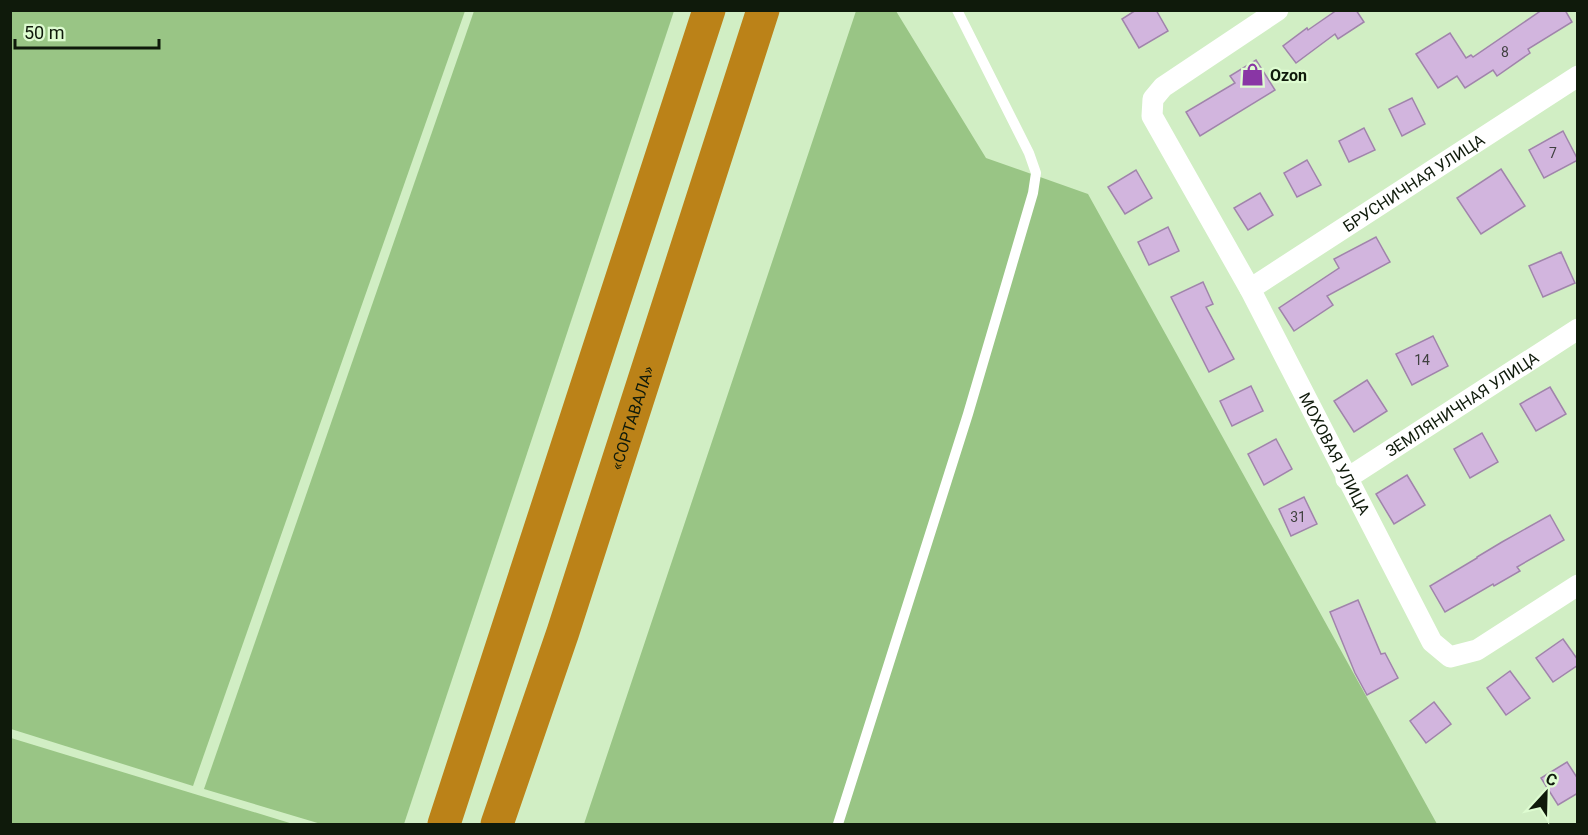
<svg xmlns="http://www.w3.org/2000/svg" width="1588" height="835" font-family="Roboto,sans-serif">
<rect width="100%" height="100%" fill="#d1eec4"/>
<g fill="#99c585">
<path d="M 10,11 L 465,11 L 193,786 L 11,729 Z"/>
<path d="M 474,11 L 674,11 L 404,824 L 321,824 L 204,789 Z"/>
<path d="M 856,11 L 896,11 L 986,158 L 1088,194 L 1437,824 L 584,824 Z"/>
<path d="M 11,738 L 293,824 L 11,824 Z"/>
</g>
<g fill="#d2b5de" stroke="#a084ab" stroke-width="1.5">
<path d="M 1136,10 L 1156,10 L 1168,31 L 1139,48 L 1122,19 Z"/>
<path d="M 1337,10 L 1356,10 L 1364,22 L 1338,39 L 1335,34 L 1296,63 L 1283,46 L 1307,28 L 1308,30 Z"/>
<path d="M 1542,10 L 1565,10 L 1572,22 L 1528,49 L 1530,53 L 1497,76 L 1493,70 L 1465,88 L 1457,76 L 1438,88 L 1416,54 L 1450,33 L 1466,58 L 1471,55 L 1473,57 Z"/>
<path d="M 1256,60 L 1275,90 L 1200,136 L 1186,112 L 1235,83 L 1230,76 Z"/>
<path d="M 1412,98 L 1425,124 L 1402,136 L 1389,109 Z"/>
<path d="M 1364,128 L 1375,150 L 1349,162 L 1339,141 Z"/>
<path d="M 1563,131 L 1578,160 L 1544,178 L 1529,150 Z"/>
<path d="M 1307,160 L 1321,185 L 1297,197 L 1284,173 Z"/>
<path d="M 1501,169 L 1525,206 L 1481,234 L 1457,198 Z"/>
<path d="M 1136,170 L 1152,198 L 1125,214 L 1108,187 Z"/>
<path d="M 1260,193 L 1273,215 L 1248,230 L 1234,208 Z"/>
<path d="M 1168,227 L 1179,251 L 1149,265 L 1138,242 Z"/>
<path d="M 1376,237 L 1390,262 L 1327,296 L 1333,305 L 1294,331 L 1279,308 L 1339,268 L 1334,259 Z"/>
<path d="M 1561,252 L 1575,283 L 1543,297 L 1529,266 Z"/>
<path d="M 1203,282 L 1213,304 L 1206,307 L 1234,359 L 1209,372 L 1171,297 Z"/>
<path d="M 1433,336 L 1448,366 L 1412,385 L 1396,354 Z"/>
<path d="M 1367,380 L 1387,411 L 1354,432 L 1334,401 Z"/>
<path d="M 1251,386 L 1263,411 L 1232,426 L 1220,401 Z"/>
<path d="M 1550,387 L 1566,414 L 1536,431 L 1520,404 Z"/>
<path d="M 1482,433 L 1498,462 L 1470,478 L 1454,449 Z"/>
<path d="M 1276,439 L 1292,469 L 1264,485 L 1248,454 Z"/>
<path d="M 1407,475 L 1425,505 L 1394,524 L 1376,494 Z"/>
<path d="M 1304,497 L 1317,524 L 1291,536 L 1279,509 Z"/>
<path d="M 1550,515 L 1564,540 L 1517,567 L 1520,571 L 1494,586 L 1493,584 L 1445,612 L 1430,586 L 1477,558 L 1477,557 L 1502,542 Z"/>
<path d="M 1358,600 L 1381,654 L 1385,653 L 1398,678 L 1367,695 L 1355,673 L 1330,612 Z"/>
<path d="M 1563,639 L 1578,660 L 1578,665 L 1553,682 L 1536,658 Z"/>
<path d="M 1510,671 L 1530,698 L 1506,715 L 1487,688 Z"/>
<path d="M 1434,702 L 1451,724 L 1426,743 L 1410,721 Z"/>
<path d="M 1567,762 L 1578,779 L 1578,793 L 1558,805 L 1541,778 Z"/>
</g>
<g fill="none" stroke-linecap="round" stroke-linejoin="round">
<path stroke="#fff" stroke-width="10" d="M 838,824 L 968,414 L 1033,193 L 1036,173 L 1029,153 L 957,10"/>
<g stroke="#fff" stroke-width="21">
<path id="s1" d="M 1278,10 L 1163,87 L 1153,99 L 1152,116 L 1250,289 L 1432,642 L 1450,657 L 1477,650 L 1578,585"/>
<path id="s2" d="M 1250,289 L 1578,76"/>
<path id="s3" d="M 1346,479 L 1578,329"/>
</g>
<g stroke="#bb8218" stroke-width="33">
<path d="M 444,824 L 709,10"/>
<path id="s4" d="M 497,824 L 563,632 L 763,10"/>
</g>
</g>
<defs>
<symbol id="shop-bare" viewBox="-9 -9 18 18"><path d="M-5-2.5h2.3a2.7 3.5 0 0 1 5.4 0H5L5.5 6h-11ZM-1.5-2.5h3a1.5 2.3 0 0 0-3 0Z" fill="#8936a5" stroke="#defcd1" stroke-width="2.5" paint-order="stroke"/></symbol>
</defs>
<g fill-rule="evenodd">
<use href="#shop-bare" x="1236" y="58" width="33" height="33"/>
</g>
<g text-anchor="middle" dominant-baseline="central" stroke-width="4.5" stroke-linejoin="round" paint-order="stroke">
<g font-size="14" fill="#404140">
<text x="1505" y="52">8</text>
<text x="1553" y="153">7</text>
<text x="1422" y="360">14</text>
<text x="1298" y="517">31</text>
</g>
<g font-size="16" font-weight="bold" fill="#0f1a0b" stroke="#defcd1" text-anchor="start">
<text x="1270" y="75">Ozon</text>
</g>
<g font-size="16" fill="#0f1a0b" stroke="#defcd1">
<text stroke="none"><textPath href="#s2" startOffset="195">БРУСНИЧНАЯ УЛИЦА</textPath></text>
<text stroke="none"><textPath href="#s3" startOffset="138">ЗЕМЛЯНИЧНАЯ УЛИЦА</textPath></text>
<text stroke="none"><textPath href="#s4" startOffset="428">«СОРТАВАЛА»</textPath></text>
<text stroke="none"><textPath href="#s1" startOffset="555">МОХОВАЯ УЛИЦА</textPath></text>
</g>
</g>
<rect width="1588" height="835" fill="none" stroke="#0f1a0b" stroke-width="24"/>
<g transform="translate(1546 793) rotate(22)" stroke="#defcd1" stroke-width="4.5" paint-order="stroke">
<path d="M0-4.5L10 22L0 15L-10 22Z" fill="#0f1a0b"/>
<text y="-9" font-size="16" font-weight="bold" text-anchor="middle" fill="#0f1a0b">С</text>
</g>
<path d="M15 39v9h144v-9" fill="none" stroke="#0f1a0b" stroke-width="3"/>
<text x="24" y="39" font-size="18" fill="#0f1a0b" stroke="#defcd1" stroke-width="4.5" paint-order="stroke">50 m</text>
</svg>
